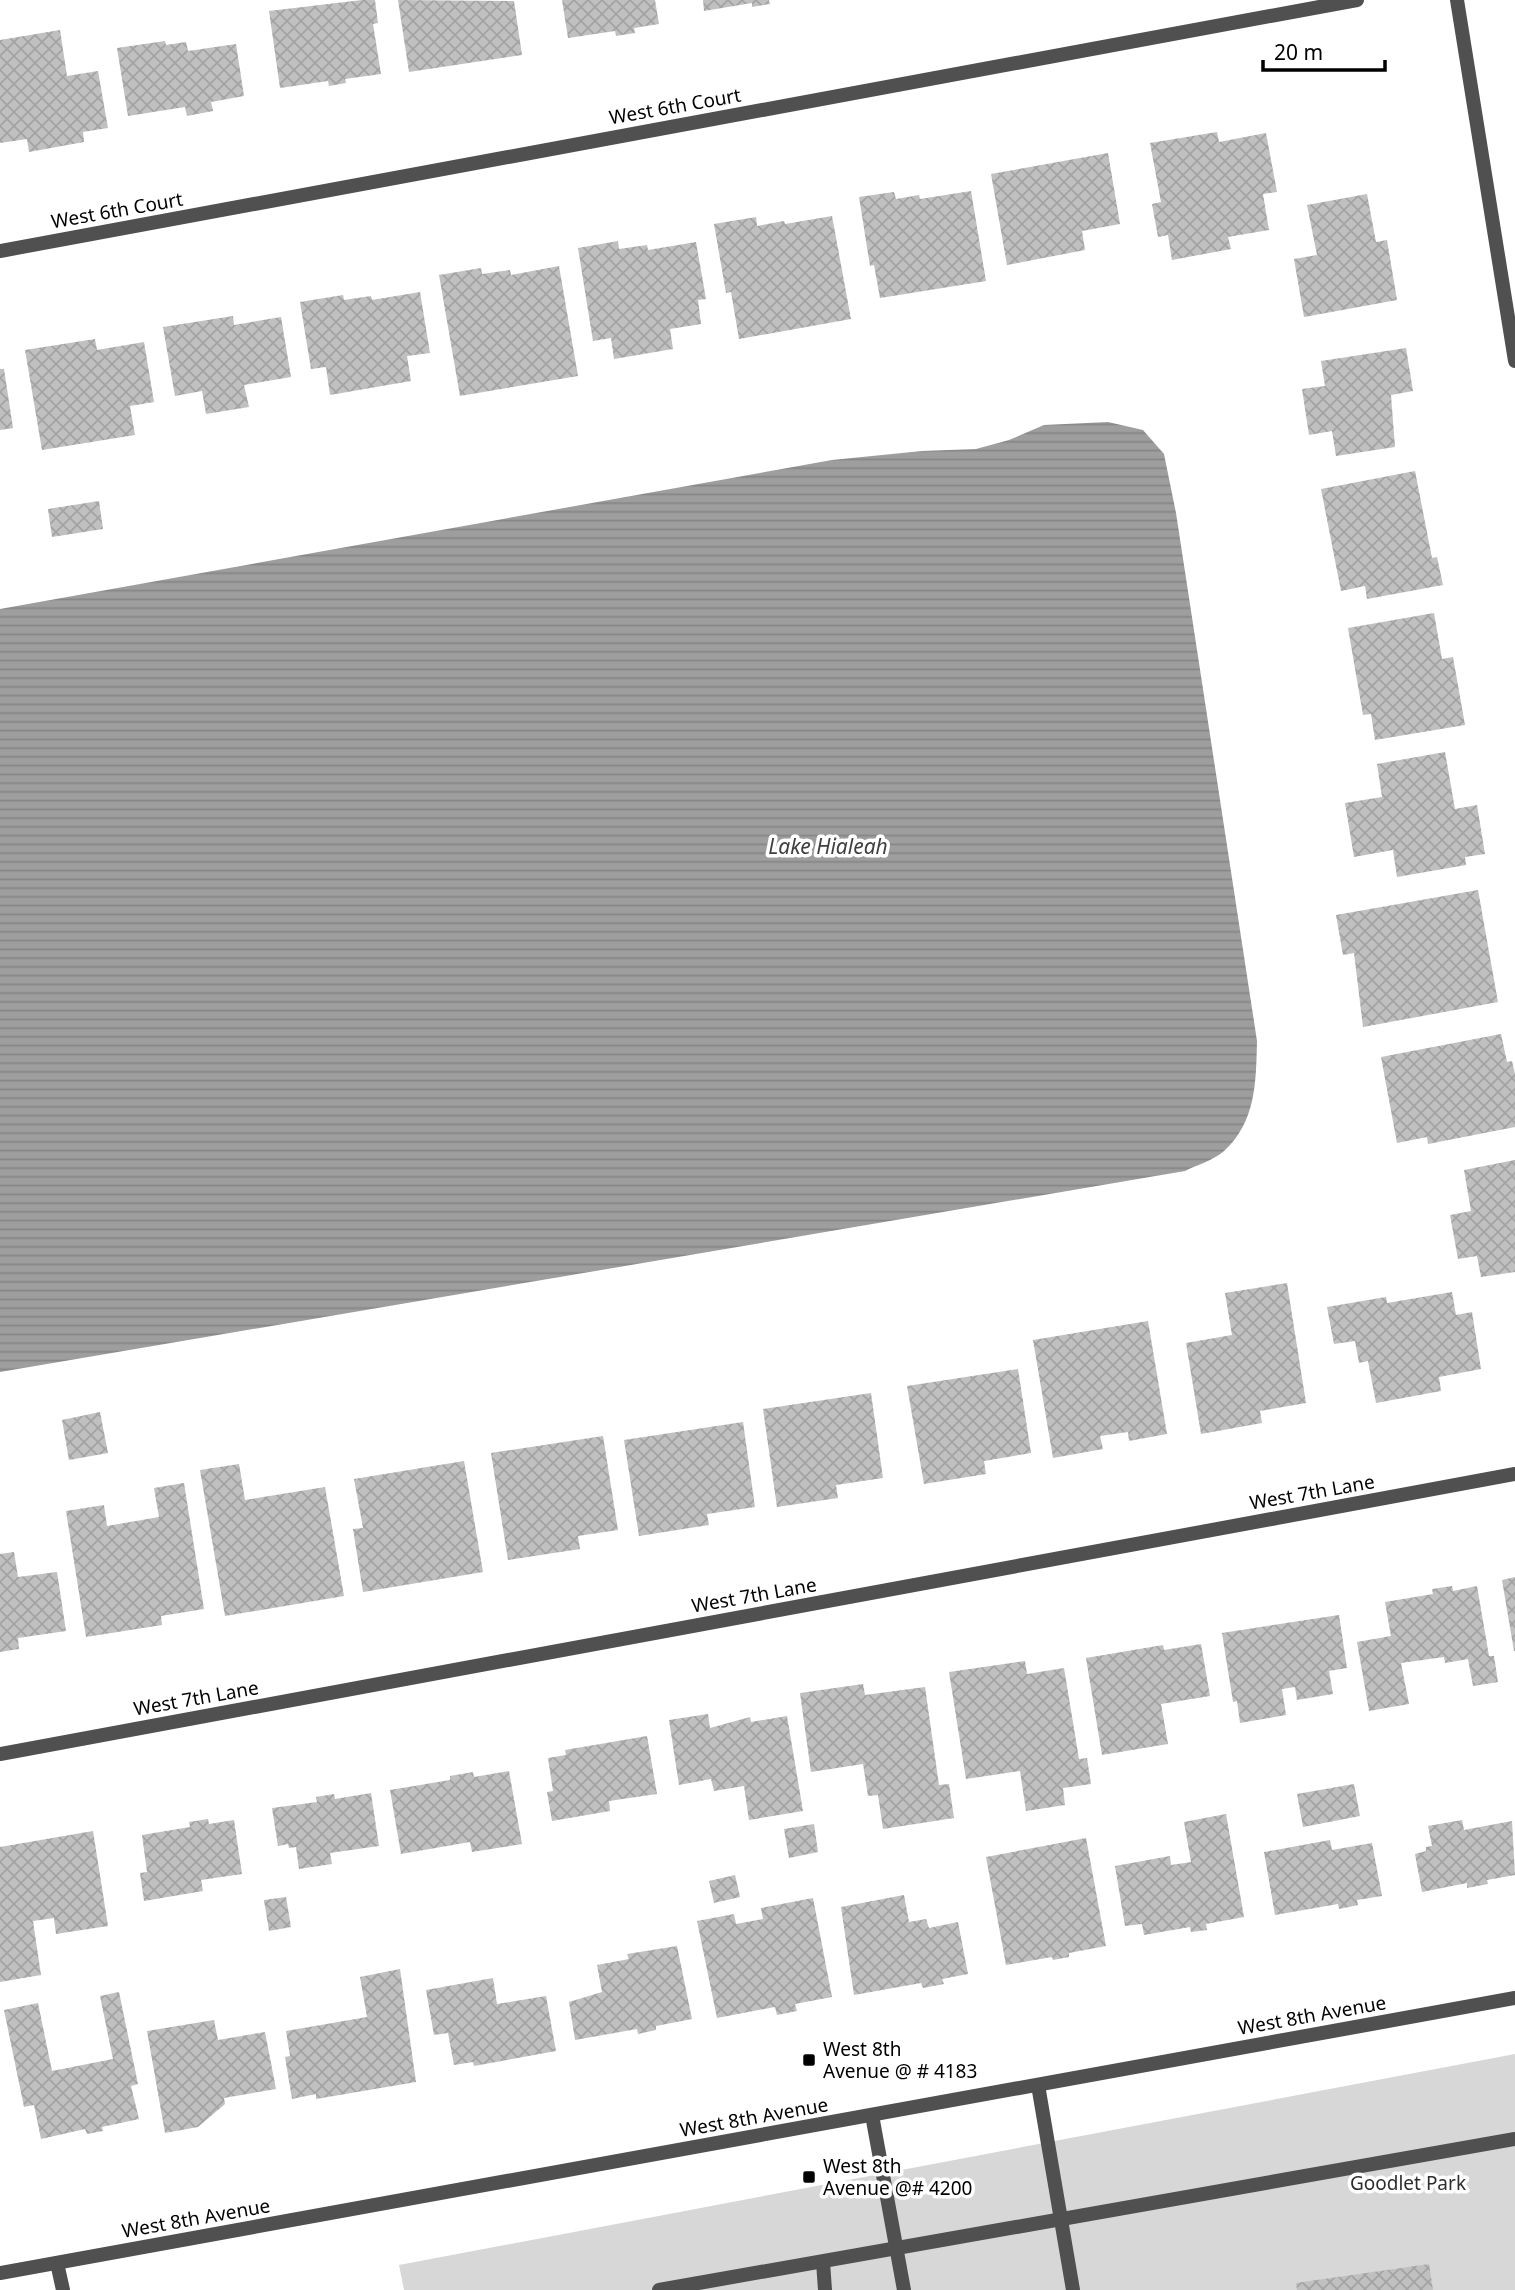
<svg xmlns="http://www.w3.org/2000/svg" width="1515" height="2290" font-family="'Noto Sans',sans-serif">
<defs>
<pattern id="water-rules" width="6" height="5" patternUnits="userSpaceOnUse" patternTransform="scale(1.75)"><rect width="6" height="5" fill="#9e9e9e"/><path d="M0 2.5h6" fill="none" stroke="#868686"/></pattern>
<pattern id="building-cross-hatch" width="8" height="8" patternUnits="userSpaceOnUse" patternTransform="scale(1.75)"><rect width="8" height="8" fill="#c0c0c0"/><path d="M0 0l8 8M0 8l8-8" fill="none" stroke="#a3a3a3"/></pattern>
</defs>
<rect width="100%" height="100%" fill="#fff"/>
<path fill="#d7d7d7" d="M 1515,2054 L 1515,2290 L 404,2290 L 399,2265 Z"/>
<path fill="url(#water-rules)" d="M 1108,422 L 1143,430 L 1164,454 L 1176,513 L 1257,1041 C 1256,1082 1256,1122 1224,1151 C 1214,1160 1197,1165 1185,1171 L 0,1372 L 0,609 L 832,460 L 922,451 L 976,449 L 1009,440 L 1044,425 Z"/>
<g fill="url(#building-cross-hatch)">
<path d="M 362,0 L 375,0 L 378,23 L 373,24 L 381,74 L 345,79 L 346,83 L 329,86 L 328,81 L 280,88 L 269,11 Z"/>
<path d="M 398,0 L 514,1 L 522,55 L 409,72 Z"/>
<path d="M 562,0 L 655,0 L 659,24 L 634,28 L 635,33 L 616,36 L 615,31 L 568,38 Z"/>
<path d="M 703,0 L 769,0 L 770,4 L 752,7 L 752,3 L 704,11 Z"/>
<path d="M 60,30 L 67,76 L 98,71 L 108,128 L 83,132 L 84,142 L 29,152 L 27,139 L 0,143 L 0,40 Z"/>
<path d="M 165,41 L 166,45 L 186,42 L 188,51 L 236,44 L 244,96 L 211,102 L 213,111 L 187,116 L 185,107 L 128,116 L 117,48 Z"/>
<path d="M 1217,132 L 1219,142 L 1266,133 L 1277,192 L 1263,194 L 1269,230 L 1228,237 L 1231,249 L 1172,260 L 1168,235 L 1158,237 L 1152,204 L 1161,202 L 1150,143 Z"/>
<path d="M 1108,153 L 1120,224 L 1082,231 L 1085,250 L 1007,265 L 991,174 Z"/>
<path d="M 971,191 L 986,281 L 880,298 L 874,265 L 870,266 L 859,197 L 894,192 L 896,199 L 919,195 L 920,199 Z"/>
<path d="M 1367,194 L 1376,242 L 1387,240 L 1397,300 L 1304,317 L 1294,259 L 1317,255 L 1307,205 Z"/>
<path d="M 832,216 L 851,319 L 739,339 L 731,292 L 726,293 L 714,224 L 756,217 L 757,226 L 784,221 L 785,224 Z"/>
<path d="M 618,241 L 619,249 L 647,245 L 648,250 L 696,242 L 706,299 L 698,300 L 701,324 L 670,329 L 673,349 L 614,359 L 611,338 L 593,341 L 578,248 Z"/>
<path d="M 559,266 L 578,376 L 460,396 L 439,275 L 481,268 L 482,274 L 510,270 L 511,275 Z"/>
<path d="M 420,292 L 430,353 L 407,356 L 411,381 L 330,395 L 326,367 L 311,369 L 300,302 L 343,295 L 344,300 L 371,296 L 372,300 Z"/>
<path d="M 233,316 L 234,325 L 281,317 L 291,377 L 244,385 L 249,407 L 206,414 L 202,391 L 175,396 L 163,327 Z"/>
<path d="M 95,339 L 97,350 L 144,342 L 154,402 L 130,406 L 135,435 L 42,450 L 25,350 Z"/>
<path d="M 1406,348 L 1413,391 L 1391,395 L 1395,447 L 1336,456 L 1332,431 L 1309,435 L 1302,389 L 1325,386 L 1321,361 Z"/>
<path d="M 0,369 L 4,369 L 13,428 L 0,430 Z"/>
<path d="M 1415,471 L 1432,558 L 1437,557 L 1443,585 L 1367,599 L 1365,586 L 1341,591 L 1321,489 Z"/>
<path d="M 99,501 L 103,529 L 52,537 L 48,509 Z"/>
<path d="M 1434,613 L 1442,659 L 1453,657 L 1465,725 L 1375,740 L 1371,714 L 1363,715 L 1348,628 Z"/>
<path d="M 1445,752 L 1455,809 L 1477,805 L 1485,854 L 1465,857 L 1466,865 L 1397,877 L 1393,850 L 1354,857 L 1345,803 L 1382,797 L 1377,764 Z"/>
<path d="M 1478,890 L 1498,1002 L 1363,1027 L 1354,953 L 1343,955 L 1336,915 Z"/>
<path d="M 1501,1034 L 1507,1062 L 1512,1061 L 1515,1074 L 1515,1127 L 1428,1144 L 1427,1137 L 1397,1143 L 1381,1057 Z"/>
<path d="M 1515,1160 L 1515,1272 L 1481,1277 L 1477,1256 L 1458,1259 L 1450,1215 L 1471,1211 L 1464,1170 Z"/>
<path d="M 1287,1283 L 1306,1403 L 1260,1411 L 1262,1423 L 1201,1434 L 1186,1343 L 1232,1335 L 1225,1293 Z"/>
<path d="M 1452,1292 L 1456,1315 L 1472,1312 L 1481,1369 L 1439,1377 L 1441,1391 L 1376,1403 L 1368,1361 L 1359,1363 L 1355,1341 L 1334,1344 L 1327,1307 L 1386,1297 L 1387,1303 Z"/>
<path d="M 1148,1321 L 1167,1434 L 1129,1441 L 1128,1432 L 1100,1436 L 1103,1449 L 1053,1458 L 1033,1340 Z"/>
<path d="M 1018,1369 L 1031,1453 L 984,1461 L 986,1474 L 924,1484 L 907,1386 Z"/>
<path d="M 871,1393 L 883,1478 L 836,1485 L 838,1498 L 777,1507 L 763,1409 Z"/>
<path d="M 100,1412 L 108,1453 L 69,1460 L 62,1420 Z"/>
<path d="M 743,1422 L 755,1507 L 707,1514 L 709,1525 L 639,1536 L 624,1440 Z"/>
<path d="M 603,1436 L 618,1530 L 578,1536 L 580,1549 L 508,1560 L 491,1453 Z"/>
<path d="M 464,1461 L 483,1572 L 363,1592 L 353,1529 L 363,1528 L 354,1479 Z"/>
<path d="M 239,1464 L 245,1500 L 325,1487 L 344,1596 L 225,1616 L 200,1470 Z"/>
<path d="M 184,1483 L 204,1609 L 161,1616 L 162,1625 L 86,1637 L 66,1511 L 104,1505 L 107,1526 L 159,1517 L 154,1488 Z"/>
<path d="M 14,1552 L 18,1577 L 57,1572 L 66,1631 L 18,1638 L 19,1649 L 0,1652 L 0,1554 Z"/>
<path d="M 1515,1577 L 1515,1651 L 1514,1651 L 1502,1580 Z"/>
<path d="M 1452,1586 L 1453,1591 L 1477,1586 L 1489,1656 L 1494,1656 L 1498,1682 L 1473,1686 L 1468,1659 L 1445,1663 L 1444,1657 L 1401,1663 L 1409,1704 L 1369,1711 L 1357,1642 L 1391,1636 L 1385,1602 L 1433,1594 L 1432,1589 Z"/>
<path d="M 1339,1615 L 1347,1668 L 1329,1671 L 1333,1694 L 1297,1700 L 1295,1687 L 1282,1689 L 1286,1715 L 1240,1723 L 1237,1701 L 1233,1702 L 1222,1633 Z"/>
<path d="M 1201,1644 L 1210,1696 L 1161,1704 L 1168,1744 L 1102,1755 L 1086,1658 L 1163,1645 L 1164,1650 Z"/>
<path d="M 1025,1661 L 1027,1674 L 1064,1668 L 1079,1759 L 1087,1758 L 1091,1784 L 1063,1788 L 1065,1805 L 1026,1811 L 1020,1771 L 966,1779 L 949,1672 Z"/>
<path d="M 863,1684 L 865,1695 L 925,1687 L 939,1785 L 949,1784 L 954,1818 L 883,1829 L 878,1795 L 868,1796 L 863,1764 L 811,1772 L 800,1693 Z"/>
<path d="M 708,1714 L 710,1728 L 750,1717 L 751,1722 L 787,1716 L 803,1811 L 749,1820 L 744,1786 L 714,1791 L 711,1779 L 679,1785 L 669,1720 Z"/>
<path d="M 647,1736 L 657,1794 L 609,1801 L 610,1811 L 552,1821 L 547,1792 L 553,1791 L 548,1758 L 566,1755 L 565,1750 Z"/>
<path d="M 509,1771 L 522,1844 L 472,1852 L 470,1842 L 401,1854 L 390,1790 L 450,1780 L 450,1776 L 473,1772 L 474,1777 Z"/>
<path d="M 1354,1784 L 1360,1816 L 1303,1827 L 1297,1794 Z"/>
<path d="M 371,1793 L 379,1846 L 330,1853 L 332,1864 L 299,1869 L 296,1847 L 289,1848 L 288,1844 L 278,1846 L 272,1808 L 317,1802 L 316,1797 L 334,1794 L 335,1799 Z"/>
<path d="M 1226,1814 L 1244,1917 L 1206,1924 L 1207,1930 L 1191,1932 L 1190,1927 L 1144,1935 L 1142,1924 L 1125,1926 L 1115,1866 L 1170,1856 L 1171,1865 L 1191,1862 L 1184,1822 Z"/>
<path d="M 208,1819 L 209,1824 L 234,1820 L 242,1874 L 201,1880 L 203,1891 L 144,1901 L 140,1873 L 147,1872 L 142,1835 L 190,1827 L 189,1822 Z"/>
<path d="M 1462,1820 L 1464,1830 L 1512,1821 L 1515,1875 L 1487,1880 L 1488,1884 L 1467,1888 L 1467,1883 L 1422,1892 L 1415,1854 L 1426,1851 L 1426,1847 L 1432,1846 L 1428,1826 Z"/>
<path d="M 814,1824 L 818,1852 L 789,1858 L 784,1829 Z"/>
<path d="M 93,1831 L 108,1926 L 56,1934 L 54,1918 L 33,1921 L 41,1975 L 0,1982 L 0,1847 Z"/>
<path d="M 1086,1838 L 1106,1946 L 1069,1953 L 1069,1957 L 1053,1960 L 1052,1957 L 1006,1965 L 986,1857 Z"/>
<path d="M 1330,1840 L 1332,1850 L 1372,1843 L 1382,1896 L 1357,1900 L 1358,1905 L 1349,1907 L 1339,1909 L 1338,1904 L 1275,1915 L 1264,1852 Z"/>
<path d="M 735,1875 L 740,1897 L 714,1903 L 709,1881 Z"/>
<path d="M 904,1895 L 909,1922 L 926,1919 L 929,1928 L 958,1922 L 968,1974 L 942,1979 L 944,1984 L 923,1988 L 921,1983 L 854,1995 L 841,1907 Z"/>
<path d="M 286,1897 L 291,1927 L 269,1931 L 264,1900 Z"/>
<path d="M 813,1898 L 832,1997 L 795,2004 L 797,2011 L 777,2015 L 775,2007 L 717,2018 L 697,1921 L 734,1914 L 736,1924 L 763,1919 L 761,1908 Z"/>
<path d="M 677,1946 L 692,2019 L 656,2026 L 656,2030 L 638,2034 L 637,2029 L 575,2040 L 569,2002 L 602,1992 L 597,1965 L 629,1959 L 627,1954 Z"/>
<path d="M 400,1969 L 416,2082 L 316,2099 L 316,2094 L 292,2099 L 285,2057 L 290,2056 L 286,2031 L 367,2017 L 360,1977 Z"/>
<path d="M 493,1978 L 497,2004 L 546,1996 L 556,2051 L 474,2066 L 473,2062 L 454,2065 L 448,2033 L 434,2035 L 426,1990 Z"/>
<path d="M 119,1992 L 138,2084 L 131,2086 L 139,2119 L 102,2127 L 103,2131 L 87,2134 L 85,2129 L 41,2139 L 34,2105 L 24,2107 L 4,2010 L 38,2003 L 52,2071 L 113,2059 L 100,1996 Z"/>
<path d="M 214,2020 L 218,2040 L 265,2032 L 276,2089 L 224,2098 L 225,2104 L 198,2127 L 165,2133 L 147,2031 Z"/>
<path d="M 1429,2264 L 1433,2290 L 1297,2290 L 1296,2283 Z"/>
</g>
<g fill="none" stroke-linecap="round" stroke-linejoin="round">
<g stroke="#505050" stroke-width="14">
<path d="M 1038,2085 L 1073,2290"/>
<path d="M 872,2115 L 904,2290"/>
<path d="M 823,2262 L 825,2290"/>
<path d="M 57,2263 L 63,2290"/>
<path d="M 659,2290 L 1515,2139"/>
</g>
<g stroke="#505050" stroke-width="14">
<path d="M 1457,0 L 1515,361"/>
<path d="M 0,251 L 1357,0"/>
<path d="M 0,1754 L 1515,1474"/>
</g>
<path stroke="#505050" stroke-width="14" d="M 0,2273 L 1515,1998"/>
</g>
<g fill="#000" stroke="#fff" stroke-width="2.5">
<rect x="802" y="2053" width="14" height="14" rx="3.5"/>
<rect x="802" y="2170" width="14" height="14" rx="3.5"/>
</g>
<g text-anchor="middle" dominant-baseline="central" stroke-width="7" stroke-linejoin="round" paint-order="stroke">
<g font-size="19" fill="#000" stroke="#fff">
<text transform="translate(675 106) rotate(-10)">West 6th Court</text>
<text transform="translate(117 210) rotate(-10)">West 6th Court</text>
<text transform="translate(1312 1492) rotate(-10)">West 7th Lane</text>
<text transform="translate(754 1595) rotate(-10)">West 7th Lane</text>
<text transform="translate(196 1698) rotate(-10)">West 7th Lane</text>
<text transform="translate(1312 2015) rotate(-10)">West 8th Avenue</text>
<text transform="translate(754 2117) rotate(-10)">West 8th Avenue</text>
<text transform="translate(196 2218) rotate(-10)">West 8th Avenue</text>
</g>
<g font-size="19" fill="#000" stroke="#fff" text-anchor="start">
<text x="823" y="2049">West 8th<tspan x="823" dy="22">Avenue @ # 4183</tspan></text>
<text x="823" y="2166">West 8th<tspan x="823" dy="22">Avenue @# 4200</tspan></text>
</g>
<g font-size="19" fill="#2e2e2e" stroke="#fff">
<text x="1408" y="2183">Goodlet Park</text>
</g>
<g font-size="21" font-style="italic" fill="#3f3f3f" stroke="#fff">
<text x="828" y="846">Lake Hialeah</text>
</g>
</g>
<path d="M1263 60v10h122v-10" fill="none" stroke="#000000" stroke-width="3.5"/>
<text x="1274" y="60" font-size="21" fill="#000000" stroke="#ffffff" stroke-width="5" paint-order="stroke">20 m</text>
</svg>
